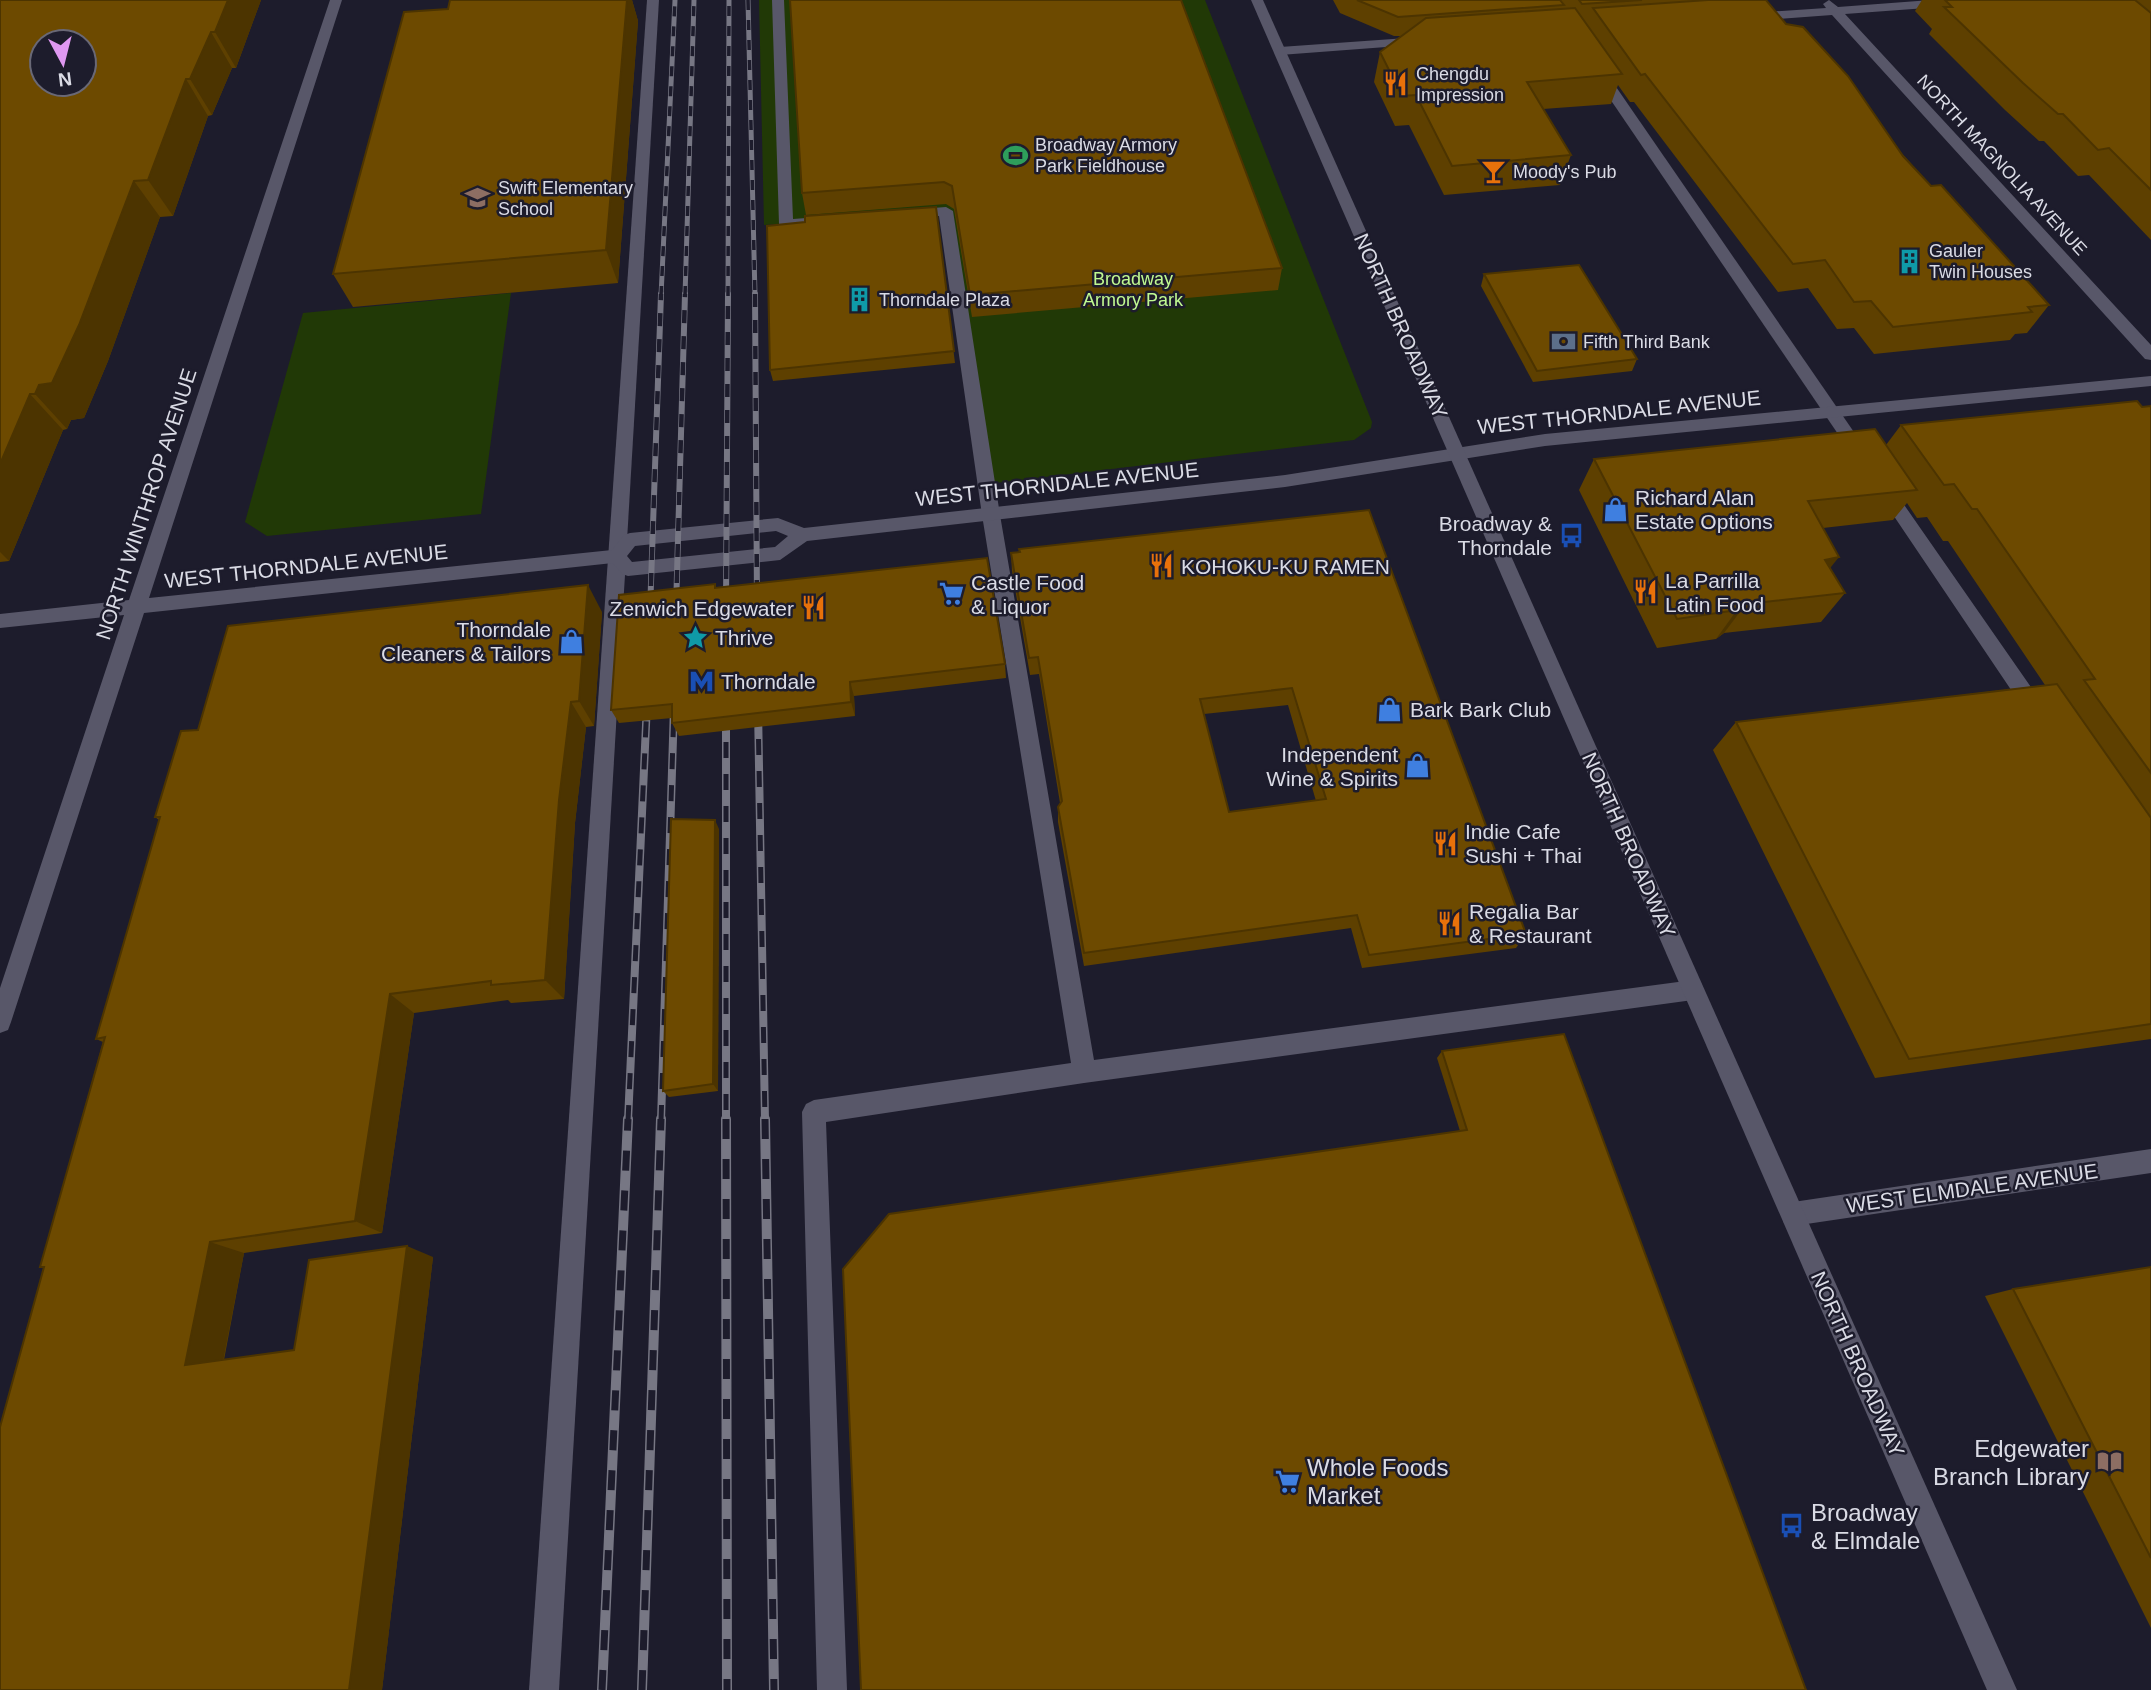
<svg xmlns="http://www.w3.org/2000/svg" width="2151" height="1690" font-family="Helvetica,sans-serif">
<rect width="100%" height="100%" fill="#1d1c2c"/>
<g fill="#213906">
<path d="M 759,0 L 1205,0 L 1372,422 L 1371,428 L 1354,440 L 987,484 L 946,211 L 764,225 Z"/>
<path d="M 511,293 L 481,514 L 267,536 L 245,522 L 303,313 Z"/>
</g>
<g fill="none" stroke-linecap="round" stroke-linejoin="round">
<g fill="#585769" fill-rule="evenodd">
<path d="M 647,0 L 659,0 L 559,1690 L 529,1690 Z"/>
<path d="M 772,0 L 784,0 L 793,219 L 833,216 L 838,217 L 840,220 L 838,223 L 786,228 L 779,224 Z"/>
<path d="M 1598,67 L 1603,68 L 1867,451 L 1869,455 L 1867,459 L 1855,459 L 1591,71 Z"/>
<path d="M 946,207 L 953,211 L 1000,515 L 1094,1060 L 1693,980 L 1701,983 L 1704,990 L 1701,997 L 1693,1000 L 1084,1083 L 826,1122 L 847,1690 L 817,1690 L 802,1112 L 806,1104 L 814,1100 L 1071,1063 L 982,515 L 939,216 L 907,218 L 900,214 L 907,210 Z"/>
<path d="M 1885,484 L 1891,486 L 2044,706 L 2047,712 L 2044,718 L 2037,720 L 2030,718 L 1879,494 L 1876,490 Z"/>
</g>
<g fill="#585769" fill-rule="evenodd">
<path d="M 330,0 L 342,0 L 149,598 L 612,550 L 624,535 L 630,533 L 778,518 L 804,528 L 1285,475 L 1545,434 L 2151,376 L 2151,386 L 1545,446 L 1285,487 L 807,541 L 780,560 L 628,576 L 622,574 L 613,563 L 144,613 L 11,1022 L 8,1030 L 0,1033 L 0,988 L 124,615 L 0,628 L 0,614 L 129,600 ZM 776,531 L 788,536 L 775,547 L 632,562 L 627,556 L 635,546 Z"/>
<path d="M 1829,0 L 1838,7 L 1931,0 L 1987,0 L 1981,4 L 1845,14 L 2151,345 L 2151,360 L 2145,359 L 1832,15 L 1750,21 L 1744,17 L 1750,13 L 1826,8 L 1823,4 Z"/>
<path d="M 1421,37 L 1427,41 L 1426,44 L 1280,55 L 1274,51 L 1280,47 Z"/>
<path d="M 2151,1149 L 2151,1173 L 1793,1226 L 1784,1223 L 1781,1214 L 1784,1205 L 1793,1202 Z"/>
</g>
<path fill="#585769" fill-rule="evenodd" d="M 1251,0 L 1263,0 L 2017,1690 L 1987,1690 Z"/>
<defs>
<g id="rail-far3">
<path d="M 748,0 L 755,296"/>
<path d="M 661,296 L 675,0"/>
<path d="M 685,296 L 694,0"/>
<path d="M 728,296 L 729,0"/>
</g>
<g id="rail-far2">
<path d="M 755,294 L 757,602"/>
<path d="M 726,605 L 728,294"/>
<path d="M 676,609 L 685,294"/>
<path d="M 650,612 L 661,294"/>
</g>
<g id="rail-far1">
<path d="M 758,707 L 765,1121"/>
<path d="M 726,710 L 726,1121"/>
<path d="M 628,1121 L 647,703"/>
<path d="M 661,1121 L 674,707"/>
</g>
<g id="rail">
<path d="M 726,1119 L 727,1690"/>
<path d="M 765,1119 L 774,1690"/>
<path d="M 602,1690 L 628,1119"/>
<path d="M 642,1690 L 661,1119"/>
</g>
</defs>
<use href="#rail-far3" stroke="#777784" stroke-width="5"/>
<use href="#rail-far2" stroke="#777784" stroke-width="6"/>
<use href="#rail-far1" stroke="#777784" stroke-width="8"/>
<use href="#rail" stroke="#777784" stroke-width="10"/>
<use href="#rail-far3" stroke="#1d1c2c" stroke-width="3.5" stroke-dasharray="10" stroke-linecap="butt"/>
<use href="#rail-far2" stroke="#1d1c2c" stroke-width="4.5" stroke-dasharray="13" stroke-linecap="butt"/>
<use href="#rail-far1" stroke="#1d1c2c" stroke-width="5" stroke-dasharray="16" stroke-linecap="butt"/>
<use href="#rail" stroke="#1d1c2c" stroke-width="7" stroke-dasharray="20" stroke-linecap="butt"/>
</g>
<g fill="#5e4000" fill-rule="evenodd">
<path d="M 0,0 L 261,0 L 236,68 L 232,68 L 212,115 L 208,116 L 173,216 L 160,217 L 108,361 L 84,418 L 71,420 L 67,429 L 63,430 L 9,561 L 0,562 Z"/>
<path d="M 450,0 L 632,0 L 638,21 L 618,283 L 353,307 L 333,274 L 448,9 Z"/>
<path d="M 790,0 L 1282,268 L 1278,290 L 972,317 L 954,209 L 946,204 L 806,215 L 802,193 Z"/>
<path d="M 1333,0 L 1766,0 L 1786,24 L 1931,186 L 2049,305 L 2027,333 L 2015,334 L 2010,340 L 1874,354 L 1854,328 L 1837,329 L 1808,288 L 1778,292 L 1634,102 L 1630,102 L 1618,85 L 1611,104 L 1543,109 L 1571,155 L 1560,185 L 1444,195 L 1409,125 L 1395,126 L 1374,82 L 1380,52 L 1402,36 L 1394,36 L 1340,13 Z"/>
<path d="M 1922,0 L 2151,0 L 2151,240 L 2089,175 L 2078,176 L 2044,141 L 2039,141 L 2005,110 L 1929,34 L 1932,29 L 1915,11 Z"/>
<path d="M 936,207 L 955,363 L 773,381 L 770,370 L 805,222 Z"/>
<path d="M 1484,274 L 1637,359 L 1632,371 L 1533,382 L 1481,286 Z"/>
<path d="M 2151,406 L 2151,1039 L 1875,1078 L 1713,750 L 1736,722 L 2045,685 L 1948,541 L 1943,541 L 1927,517 L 1917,518 L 1907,503 L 1893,520 L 1823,528 L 1830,568 L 1845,593 L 1821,622 L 1724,633 L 1716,639 L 1657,648 L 1579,490 L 1594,459 L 1886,445 L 1901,425 Z"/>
<path d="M 1369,510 L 1526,934 L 1516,948 L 1362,968 L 1351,928 L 1084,966 L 1058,822 L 1058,807 L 1060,803 L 1039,674 L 1030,675 L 1012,571 L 1011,553 ZM 1288,705 L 1316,801 L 1229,812 L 1204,714 Z"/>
<path d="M 716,588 L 1005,664 L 1006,678 L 854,696 L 855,716 L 679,736 L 672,723 L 672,718 L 619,723 L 611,710 Z"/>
<path d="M 602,612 L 594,726 L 586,727 L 575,823 L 564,999 L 511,1003 L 508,1000 L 414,1013 L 382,1233 L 244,1253 L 224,1360 L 294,1350 L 433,1257 L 382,1690 L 0,1690 L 43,1268 L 40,1267 L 103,1042 L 96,1039 L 159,820 L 155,817 L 198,730 Z"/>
<path d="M 719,829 L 718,1091 L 669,1097 L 663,1091 Z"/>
<path d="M 1442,1051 L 1806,1690 L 1460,1131 L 1437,1058 Z"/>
<path d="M 2151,1267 L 2151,1628 L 1985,1296 L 2013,1289 Z"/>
</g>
<g fill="#4c3400">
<path d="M 228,0 L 261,0 L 236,68 L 215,32 Z"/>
<path d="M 627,0 L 632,0 L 638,21 L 618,283 L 606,250 Z"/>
<path d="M 211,32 L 232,68 L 212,115 L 190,79 Z"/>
<path d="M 186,79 L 208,116 L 173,216 L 148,180 Z"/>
<path d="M 134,181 L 160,217 L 108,361 L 84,418 L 71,420 L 67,429 L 35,394 Z"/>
<path d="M 30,394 L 63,430 L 9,561 L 0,552 L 0,464 Z"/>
<path d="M 1839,557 L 1815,587 L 1825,560 Z"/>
<path d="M 588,585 L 602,612 L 594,726 L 579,701 Z"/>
<path d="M 1746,604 L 1724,633 L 1716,639 L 1737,610 Z"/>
<path d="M 850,682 L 854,696 L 855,716 L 851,702 Z"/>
<path d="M 571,702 L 586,727 L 575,823 L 564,999 L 545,980 L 559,800 Z"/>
<path d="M 715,820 L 719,829 L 718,1091 L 713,1084 Z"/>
<path d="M 390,994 L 414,1013 L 382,1233 L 355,1221 Z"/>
<path d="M 210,1242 L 244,1253 L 221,1372 L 185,1365 Z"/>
<path d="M 407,1246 L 433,1257 L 382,1690 L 349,1690 Z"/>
</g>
<g fill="#6d4a00" stroke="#4c3400" stroke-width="2" fill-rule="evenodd">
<path d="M 0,0 L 228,0 L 215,32 L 211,32 L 190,79 L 186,79 L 148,180 L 134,181 L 79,325 L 52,383 L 39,385 L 35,394 L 30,394 L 0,464 ZM 42,42 L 84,42 L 84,84 L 42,84 Z"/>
<path d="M 450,0 L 627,0 L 606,250 L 333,274 L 404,12 L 448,9 Z"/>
<path d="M 790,0 L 1181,0 L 1282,268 L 970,295 L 952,186 L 944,182 L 802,193 Z"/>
<path d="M 1357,0 L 1560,0 L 1564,5 L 1398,17 Z"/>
<path d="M 1579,0 L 1642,0 L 1582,4 Z"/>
<path d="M 1708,0 L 1766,0 L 1786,24 L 1803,27 L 1848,76 L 1903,156 L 1931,186 L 1941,185 L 2049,305 L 2028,307 L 2032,312 L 1893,327 L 1871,301 L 1854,302 L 1825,260 L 1793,264 L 1645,74 L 1641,75 L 1593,8 Z"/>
<path d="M 1945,0 L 2135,0 L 2151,13 L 2151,190 L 2109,148 L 2098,150 L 2063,114 L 2058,114 L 2023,83 L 1944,7 L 1952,7 Z"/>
<path d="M 1575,8 L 1622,74 L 1527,82 L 1571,155 L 1452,166 L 1416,95 L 1402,96 L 1380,52 L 1426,18 Z"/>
<path d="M 936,207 L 954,351 L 770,370 L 767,226 L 805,222 L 805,216 Z"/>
<path d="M 1579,265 L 1637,359 L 1537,371 L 1484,274 Z"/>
<path d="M 2137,401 L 2142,407 L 2151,406 L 2151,773 L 2084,680 L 2095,679 L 1977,509 L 1972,509 L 1954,484 L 1944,485 L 1901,425 Z"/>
<path d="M 1875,429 L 1917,490 L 1808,501 L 1839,557 L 1825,560 L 1845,593 L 1746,604 L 1737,610 L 1677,619 L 1594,459 Z"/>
<path d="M 1369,510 L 1526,934 L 1369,955 L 1357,915 L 1084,953 L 1058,807 L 1062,801 L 1038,657 L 1029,658 L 1011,553 L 1020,552 L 1019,549 ZM 1292,688 L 1326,799 L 1229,812 L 1200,699 Z"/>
<path d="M 987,558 L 1005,664 L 850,682 L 851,702 L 672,723 L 672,704 L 611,710 L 619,595 L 715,584 L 715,588 Z"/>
<path d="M 588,585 L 579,701 L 571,702 L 559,800 L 545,980 L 491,985 L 491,981 L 390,994 L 355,1221 L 210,1242 L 185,1365 L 294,1350 L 309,1260 L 407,1246 L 349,1690 L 0,1690 L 0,1427 L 44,1267 L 40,1267 L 105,1037 L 96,1039 L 160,817 L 155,817 L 181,731 L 198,730 L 228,626 Z"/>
<path d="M 2057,684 L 2151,818 L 2151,1024 L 1909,1059 L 1736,722 Z"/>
<path d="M 671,819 L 715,820 L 713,1084 L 663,1091 Z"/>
<path d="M 1564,1034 L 1806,1690 L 861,1690 L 843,1269 L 889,1214 L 1467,1130 L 1442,1051 Z"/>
<path d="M 2151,1267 L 2151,1558 L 2013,1289 Z"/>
</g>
<defs>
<symbol id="restaurant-bare" viewBox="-9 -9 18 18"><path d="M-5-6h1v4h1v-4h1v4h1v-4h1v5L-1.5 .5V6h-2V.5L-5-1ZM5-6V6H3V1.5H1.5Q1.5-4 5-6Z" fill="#e8710a" stroke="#1d1c2c" stroke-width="2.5" paint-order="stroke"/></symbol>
<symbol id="stadium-bare" viewBox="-9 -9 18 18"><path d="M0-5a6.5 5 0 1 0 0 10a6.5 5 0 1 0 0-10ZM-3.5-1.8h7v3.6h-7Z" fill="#2e9e5b" stroke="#1d1c2c" stroke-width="2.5" paint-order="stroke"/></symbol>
<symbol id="bar-bare" viewBox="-9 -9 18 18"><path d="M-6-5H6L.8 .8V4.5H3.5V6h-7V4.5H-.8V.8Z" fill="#e8710a" stroke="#1d1c2c" stroke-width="2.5" paint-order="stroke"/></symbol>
<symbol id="school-bare" viewBox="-9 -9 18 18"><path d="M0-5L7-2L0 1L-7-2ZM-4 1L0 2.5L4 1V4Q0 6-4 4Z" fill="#8d6e63" stroke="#1d1c2c" stroke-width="2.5" paint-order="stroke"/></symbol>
<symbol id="building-bare" viewBox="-9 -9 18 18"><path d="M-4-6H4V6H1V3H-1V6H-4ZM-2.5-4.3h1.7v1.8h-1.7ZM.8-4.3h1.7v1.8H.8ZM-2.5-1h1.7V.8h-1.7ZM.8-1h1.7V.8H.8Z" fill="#0f9aa8" stroke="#1d1c2c" stroke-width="2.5" paint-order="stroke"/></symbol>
<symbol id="bank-bare" viewBox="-9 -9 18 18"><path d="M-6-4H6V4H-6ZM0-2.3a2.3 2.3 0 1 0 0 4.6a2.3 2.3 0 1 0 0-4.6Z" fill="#5c6f8a" stroke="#1d1c2c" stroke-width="2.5" paint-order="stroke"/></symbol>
<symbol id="shop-bare" viewBox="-9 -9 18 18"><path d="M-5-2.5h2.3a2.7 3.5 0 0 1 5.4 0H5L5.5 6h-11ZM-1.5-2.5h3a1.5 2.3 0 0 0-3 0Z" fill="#3f7fe0" stroke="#1d1c2c" stroke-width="2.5" paint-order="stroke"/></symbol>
<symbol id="bus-bare" viewBox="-9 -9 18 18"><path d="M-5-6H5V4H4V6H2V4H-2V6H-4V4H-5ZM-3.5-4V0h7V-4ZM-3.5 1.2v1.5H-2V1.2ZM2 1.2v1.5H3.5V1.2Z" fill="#1a4fb4" stroke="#1d1c2c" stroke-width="2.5" paint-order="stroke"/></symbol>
<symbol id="supermarket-bare" viewBox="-9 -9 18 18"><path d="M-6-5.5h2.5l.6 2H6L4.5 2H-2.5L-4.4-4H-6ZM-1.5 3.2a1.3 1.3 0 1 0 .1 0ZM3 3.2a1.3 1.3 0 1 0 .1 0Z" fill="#3f7fe0" stroke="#1d1c2c" stroke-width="2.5" paint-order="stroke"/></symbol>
<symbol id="sight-bare" viewBox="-9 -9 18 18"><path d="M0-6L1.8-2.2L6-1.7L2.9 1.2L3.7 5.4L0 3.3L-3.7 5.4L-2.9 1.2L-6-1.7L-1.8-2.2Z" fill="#0f9aa8" stroke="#1d1c2c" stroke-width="2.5" paint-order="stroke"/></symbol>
<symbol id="metro-bare" viewBox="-9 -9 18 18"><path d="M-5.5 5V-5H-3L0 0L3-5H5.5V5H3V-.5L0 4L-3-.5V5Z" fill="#1a4fb4" stroke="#1d1c2c" stroke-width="2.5" paint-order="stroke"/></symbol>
<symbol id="library-bare" viewBox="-9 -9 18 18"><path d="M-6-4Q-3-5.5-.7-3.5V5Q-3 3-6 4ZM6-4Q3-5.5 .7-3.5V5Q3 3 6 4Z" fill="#8d6e63" stroke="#1d1c2c" stroke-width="2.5" paint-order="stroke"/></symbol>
</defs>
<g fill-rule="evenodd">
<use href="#restaurant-bare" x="1378" y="66" width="35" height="35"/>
<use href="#stadium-bare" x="998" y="138" width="35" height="35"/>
<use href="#bar-bare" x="1476" y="154" width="35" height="35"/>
<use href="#school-bare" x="460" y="180" width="35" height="35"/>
<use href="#building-bare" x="1892" y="244" width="35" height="35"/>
<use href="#building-bare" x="842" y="282" width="35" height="35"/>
<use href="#bank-bare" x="1546" y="324" width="35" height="35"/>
<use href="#shop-bare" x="1598" y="492" width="35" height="35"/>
<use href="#bus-bare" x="1554" y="518" width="35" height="35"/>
<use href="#restaurant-bare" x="1144" y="548" width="35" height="35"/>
<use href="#restaurant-bare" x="1628" y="574" width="35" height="35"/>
<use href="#supermarket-bare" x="934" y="576" width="35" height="35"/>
<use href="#restaurant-bare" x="796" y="590" width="35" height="35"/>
<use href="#sight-bare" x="678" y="620" width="35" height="35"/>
<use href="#shop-bare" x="554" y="624" width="35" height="35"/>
<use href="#metro-bare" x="684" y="664" width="35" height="35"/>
<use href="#shop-bare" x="1372" y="692" width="35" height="35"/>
<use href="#shop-bare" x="1400" y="748" width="35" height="35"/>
<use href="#restaurant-bare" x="1428" y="826" width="35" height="35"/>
<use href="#restaurant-bare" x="1432" y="906" width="35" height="35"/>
<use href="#library-bare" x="2092" y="1444" width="35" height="35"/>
<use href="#supermarket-bare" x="1270" y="1464" width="35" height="35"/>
<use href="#bus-bare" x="1774" y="1508" width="35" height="35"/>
</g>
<g text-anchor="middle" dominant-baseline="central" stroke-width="5" stroke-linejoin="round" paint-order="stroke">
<g font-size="18" fill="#dadbe5" stroke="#1d1c2c" text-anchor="start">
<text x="1416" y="74">Chengdu<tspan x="1416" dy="21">Impression</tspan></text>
<text x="1035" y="145">Broadway Armory<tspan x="1035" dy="21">Park Fieldhouse</tspan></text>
<text x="1513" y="172">Moody's Pub</text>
<text x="498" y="188">Swift Elementary<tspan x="498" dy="21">School</tspan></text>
<text x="1929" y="251">Gauler<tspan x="1929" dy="21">Twin Houses</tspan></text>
<text x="879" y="300">Thorndale Plaza</text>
<text x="1583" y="342">Fifth Third Bank</text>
</g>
<g font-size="18" fill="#dadbe5" stroke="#1d1c2c">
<text transform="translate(2002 165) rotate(47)">NORTH MAGNOLIA AVENUE</text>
</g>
<g font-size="18" fill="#c0f991" stroke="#1d1c2c">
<text x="1133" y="279">Broadway<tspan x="1133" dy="21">Armory Park</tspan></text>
</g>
<g font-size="21" fill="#dadbe5" stroke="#1d1c2c">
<text transform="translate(1401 326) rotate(66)">NORTH BROADWAY</text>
<text transform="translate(1619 412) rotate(-6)">WEST THORNDALE AVENUE</text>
<text transform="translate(1057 484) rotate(-6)">WEST THORNDALE AVENUE</text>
<text transform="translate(146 504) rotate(-72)">NORTH WINTHROP AVENUE</text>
<text transform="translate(306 566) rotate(-6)">WEST THORNDALE AVENUE</text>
<text transform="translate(1629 845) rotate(66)">NORTH BROADWAY</text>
<text transform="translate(1972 1188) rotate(-8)">WEST ELMDALE AVENUE</text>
<text transform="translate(1858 1364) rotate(66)">NORTH BROADWAY</text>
</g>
<g font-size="21" fill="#dadbe5" stroke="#1d1c2c" text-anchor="start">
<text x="1635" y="497">Richard Alan<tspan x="1635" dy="24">Estate Options</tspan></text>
<text x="1552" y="523" text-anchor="end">Broadway &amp;<tspan x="1552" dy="24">Thorndale</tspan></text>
<text x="1181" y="566">KOHOKU-KU RAMEN</text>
<text x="1665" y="580">La Parrilla<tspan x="1665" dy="24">Latin Food</tspan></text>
<text x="971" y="582">Castle Food<tspan x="971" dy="24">&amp; Liquor</tspan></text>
<text x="794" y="608" text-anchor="end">Zenwich Edgewater</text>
<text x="551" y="629" text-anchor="end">Thorndale<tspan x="551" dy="24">Cleaners &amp; Tailors</tspan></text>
<text x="715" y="637">Thrive</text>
<text x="721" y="681">Thorndale</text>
<text x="1410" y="709">Bark Bark Club</text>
<text x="1398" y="754" text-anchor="end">Independent<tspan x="1398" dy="24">Wine &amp; Spirits</tspan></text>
<text x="1465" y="831">Indie Cafe<tspan x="1465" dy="24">Sushi + Thai</tspan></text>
<text x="1469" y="911">Regalia Bar<tspan x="1469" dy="24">&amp; Restaurant</tspan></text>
</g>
<g font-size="24" fill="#dadbe5" stroke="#1d1c2c" text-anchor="start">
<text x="2089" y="1448" text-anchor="end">Edgewater<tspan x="2089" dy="28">Branch Library</tspan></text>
<text x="1307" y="1467">Whole Foods<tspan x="1307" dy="28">Market</tspan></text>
<text x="1811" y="1512">Broadway<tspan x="1811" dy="28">&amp; Elmdale</tspan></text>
</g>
</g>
<g transform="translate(63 63) rotate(173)"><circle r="33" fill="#1d1c2c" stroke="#696876" stroke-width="2"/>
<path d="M0-5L12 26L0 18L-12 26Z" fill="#df98f1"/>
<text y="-10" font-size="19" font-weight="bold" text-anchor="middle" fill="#dadbe5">N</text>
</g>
</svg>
